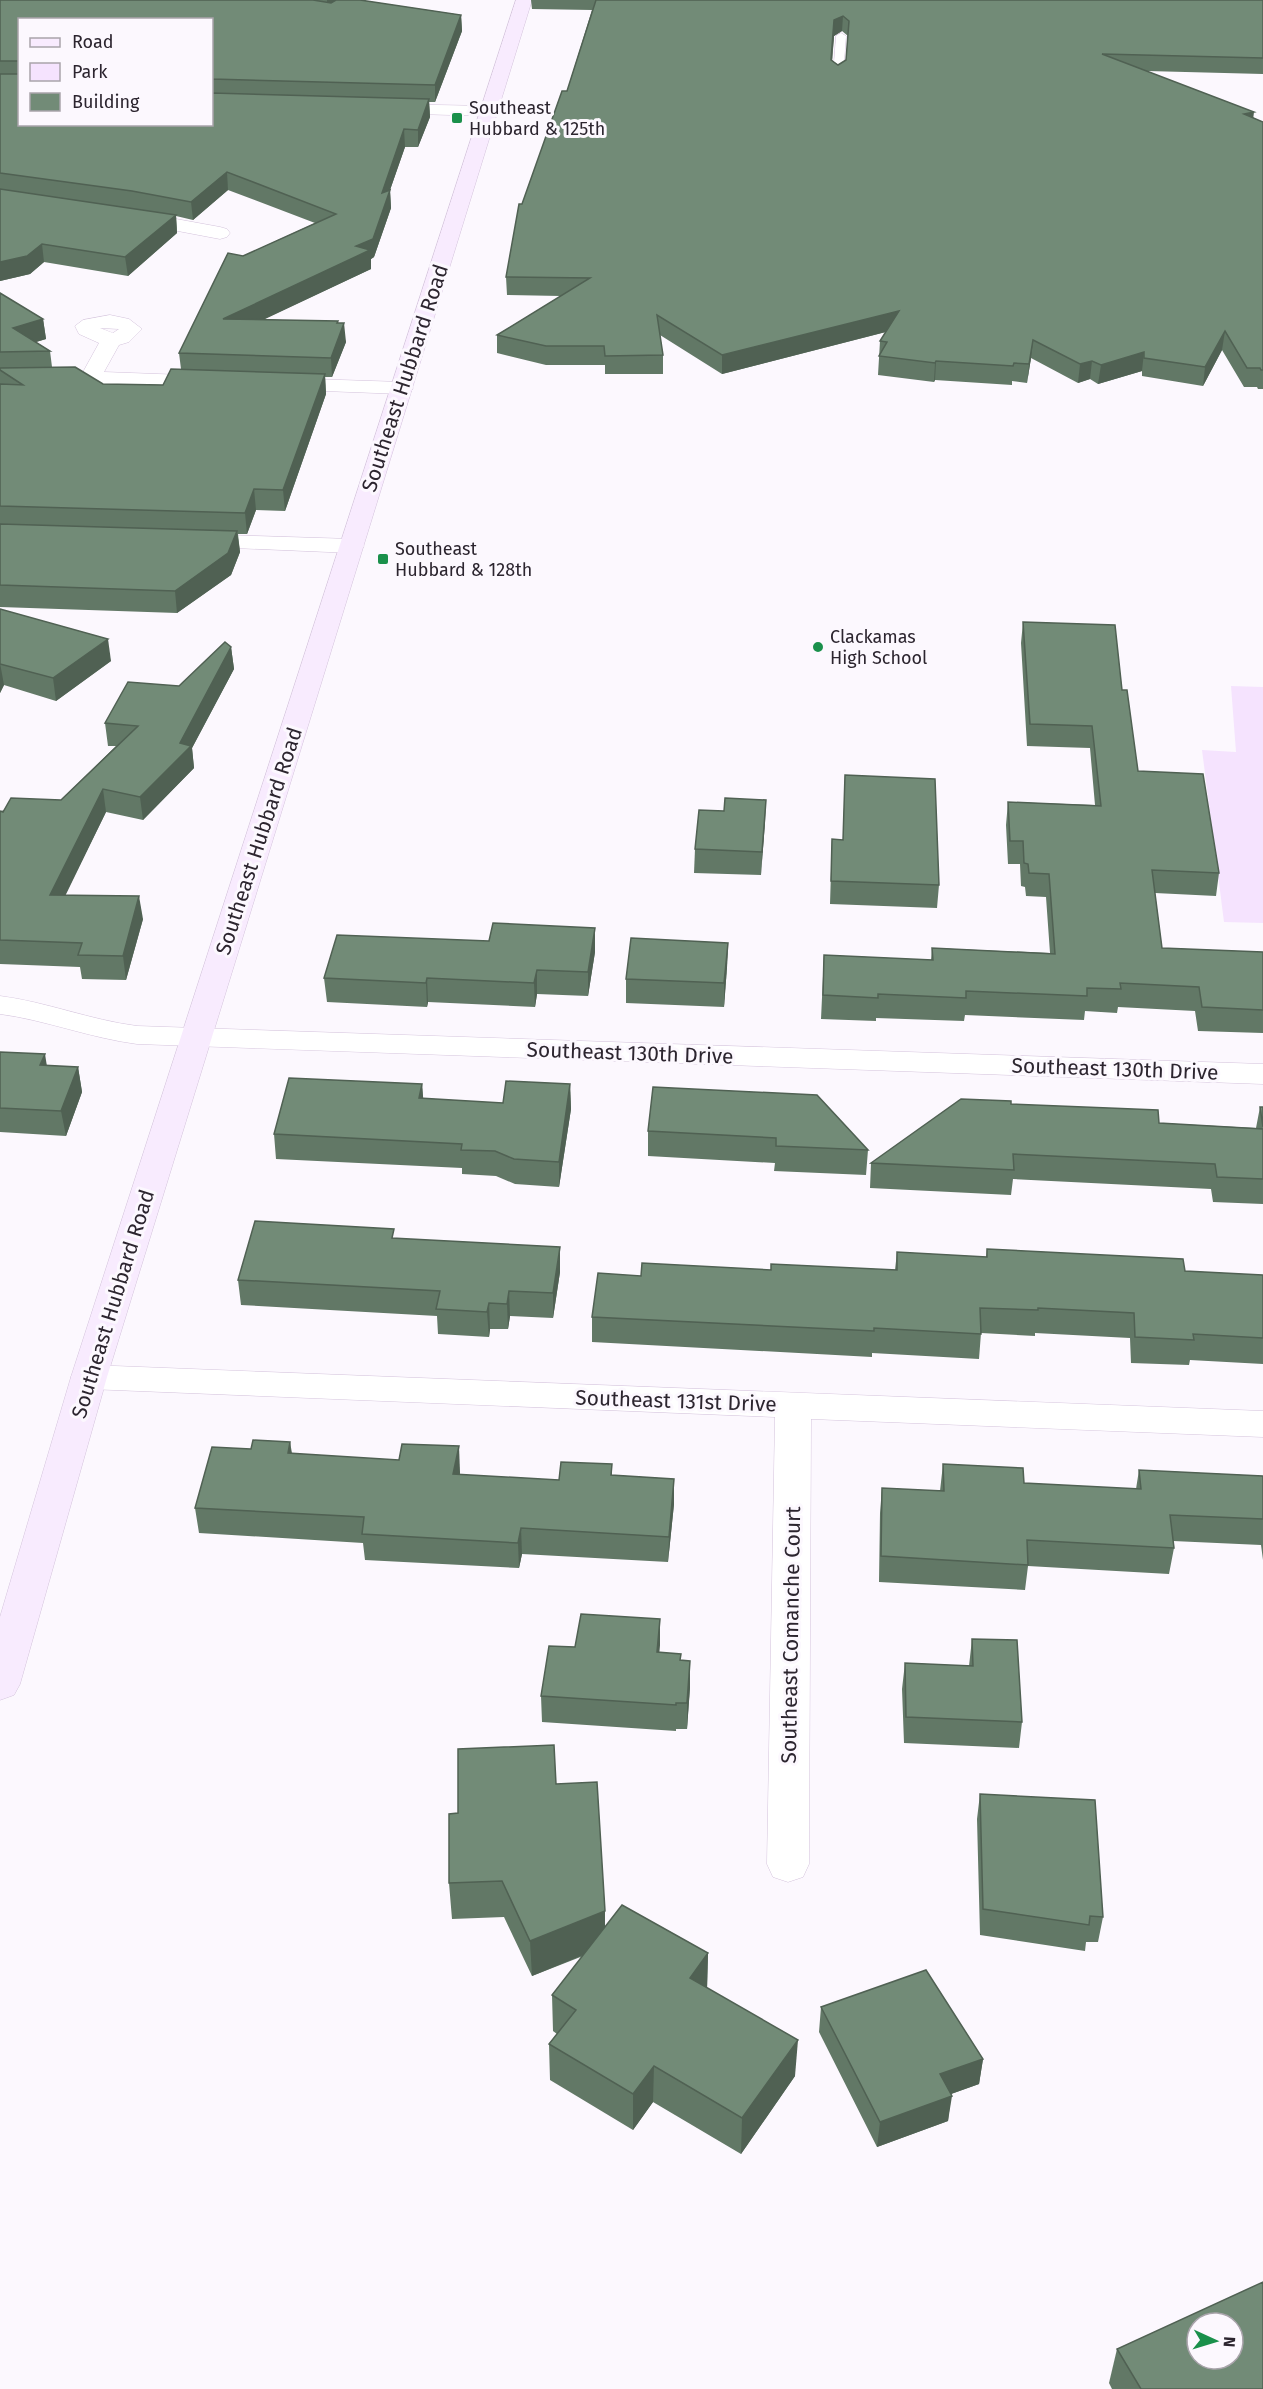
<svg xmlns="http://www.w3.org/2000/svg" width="1263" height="2389" font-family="'Fira Sans',sans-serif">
<rect width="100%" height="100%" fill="#fcf8fe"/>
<path fill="#f5e3fe" d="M 1231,686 L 1263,687 L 1263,923 L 1224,922 L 1202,750 L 1236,752 Z"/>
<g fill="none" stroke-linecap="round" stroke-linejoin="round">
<defs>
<path id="lane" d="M 841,33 L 846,36 L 843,76 L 838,79 L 833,76 L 836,36 Z"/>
<g id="street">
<path d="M 384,104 L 489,106 L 495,107 L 498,111 L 495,115 L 489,116 L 378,113 L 375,109 L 378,105 Z"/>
<path d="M 132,211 L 220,227 L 227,229 L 230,233 L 227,237 L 220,239 L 125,221 L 123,217 L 125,213 Z"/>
<path d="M 110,315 L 129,319 L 142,329 L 129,342 L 119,345 L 104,372 L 211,376 L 219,377 L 222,382 L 219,387 L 211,388 L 90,384 L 0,386 L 0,374 L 83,372 L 99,343 L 79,334 L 75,326 L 83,320 ZM 100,328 L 119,329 L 113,333 Z"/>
<path d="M 280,378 L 402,382 L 410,383 L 413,388 L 410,393 L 402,394 L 272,389 L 269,384 L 272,379 Z"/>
<path d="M 194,534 L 352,539 L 360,541 L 364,546 L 360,551 L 352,553 L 186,546 L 182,541 L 186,536 Z"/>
<path d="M 0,996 C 47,1002 90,1020 137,1026 L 1263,1064 L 1263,1084 L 137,1044 C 90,1038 46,1020 0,1014 Z"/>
<path d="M 89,1365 L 1263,1411 L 1263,1437 L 811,1419 L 809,1864 L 803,1877 L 788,1882 L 773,1877 L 767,1864 L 775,1417 L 89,1389 L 76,1386 L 71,1377 L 76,1368 Z"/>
</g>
<path id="secondary" d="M 516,0 L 532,0 L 107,1377 L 20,1684 L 14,1695 L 0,1700 L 0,1617 L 71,1377 Z"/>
</defs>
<use href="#lane" stroke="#d4c3dc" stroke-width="1"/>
<use href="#street" stroke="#d4c3dc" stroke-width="1"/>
<use href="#secondary" stroke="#d4c3dc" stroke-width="1"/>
<use href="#lane" fill="#fff" fill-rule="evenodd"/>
<use href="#street" fill="#fff" fill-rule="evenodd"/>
<use href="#secondary" fill="#f8ebfe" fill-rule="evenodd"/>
</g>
<g fill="#627866" fill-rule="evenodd">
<path d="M 0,0 L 360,0 L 461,15 L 462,31 L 435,102 L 429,102 L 430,117 L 418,147 L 405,147 L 390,190 L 391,208 L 374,257 L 371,259 L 371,269 L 264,319 L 338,323 L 346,342 L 332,377 L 325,377 L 326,394 L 285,511 L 256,510 L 247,534 L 238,534 L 240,552 L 231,575 L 177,613 L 0,607 L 0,293 L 43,319 L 46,339 L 36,342 L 50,351 L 52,367 L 103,384 L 163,385 L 181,369 L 179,353 L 243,256 L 315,223 L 228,190 L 193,220 L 176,216 L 177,233 L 128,276 L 44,262 L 30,274 L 0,281 ZM 20,20 L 212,20 L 212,124 Z"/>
<path d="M 531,0 L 1263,0 L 1263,74 L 1147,71 L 1263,122 L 1263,389 L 1258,389 L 1257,387 L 1244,387 L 1222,350 L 1203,386 L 1142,376 L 1142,371 L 1098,384 L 1090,379 L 1078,383 L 1031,358 L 1027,383 L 1012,381 L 1012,385 L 935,380 L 934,382 L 878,375 L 880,341 L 886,332 L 722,374 L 660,335 L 663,355 L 663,374 L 605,374 L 605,365 L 546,365 L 497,353 L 497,335 L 561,296 L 507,295 L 506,277 L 522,204 L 567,91 L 592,10 L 532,9 ZM 842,31 L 848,36 L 846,60 L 838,65 L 832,60 L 834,36 Z"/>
<path d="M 0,609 L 111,661 L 56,701 L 4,685 L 0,693 Z"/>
<path d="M 1023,622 L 1122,690 L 1138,771 L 1219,873 L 1216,896 L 1155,893 L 1162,948 L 1263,952 L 1263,1033 L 1198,1031 L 1195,1011 L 1118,1007 L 1117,1013 L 1085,1011 L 1084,1020 L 965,1015 L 964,1021 L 876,1018 L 876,1021 L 821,1019 L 824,955 L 931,960 L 932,948 L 1050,953 L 1046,897 L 1026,896 L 1025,887 L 1021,886 L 1020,864 L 1008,864 L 1006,825 L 1008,802 L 1095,805 L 1090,748 L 1027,746 L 1021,643 Z"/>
<path d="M 231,647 L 234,669 L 192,748 L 194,768 L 143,820 L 106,812 L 65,895 L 143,919 L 126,980 L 82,979 L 80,967 L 0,964 L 0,811 L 61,800 L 116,746 L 108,746 L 105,723 L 179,686 Z"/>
<path d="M 845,775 L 939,885 L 937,908 L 830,904 L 832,839 L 843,840 Z"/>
<path d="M 766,800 L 761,875 L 694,873 L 695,849 L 724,811 Z"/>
<path d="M 728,943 L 727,967 L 724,1007 L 626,1003 L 626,979 Z"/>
<path d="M 595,952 L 588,996 L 537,994 L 535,1007 L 428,1002 L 427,1007 L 327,1002 L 324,978 Z"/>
<path d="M 0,1052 L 47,1066 L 78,1067 L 82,1092 L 66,1136 L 0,1132 Z"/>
<path d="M 422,1084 L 423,1099 L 503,1103 L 570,1084 L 571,1109 L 559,1187 L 515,1184 L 496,1176 L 462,1174 L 462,1168 L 276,1159 L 274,1134 Z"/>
<path d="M 817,1095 L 868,1150 L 866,1175 L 774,1171 L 775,1163 L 648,1156 L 648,1131 Z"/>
<path d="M 1011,1104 L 1159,1123 L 1256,1128 L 1260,1107 L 1263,1107 L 1263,1204 L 1213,1202 L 1211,1189 L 1013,1179 L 1011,1195 L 870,1188 L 871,1163 Z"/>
<path d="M 395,1238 L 560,1272 L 553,1318 L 510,1316 L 508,1329 L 490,1329 L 489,1337 L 438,1334 L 437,1316 L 241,1305 L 238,1280 Z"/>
<path d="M 987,1249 L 1185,1271 L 1263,1275 L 1263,1364 L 1190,1360 L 1189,1365 L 1131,1363 L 1130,1338 L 1035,1333 L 1035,1336 L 981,1333 L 979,1359 L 872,1353 L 872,1357 L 592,1342 L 592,1317 L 641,1276 L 771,1270 L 895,1270 L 897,1252 L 986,1257 Z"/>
<path d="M 290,1442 L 292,1453 L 460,1472 L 460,1475 L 559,1480 L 612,1464 L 612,1475 L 674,1479 L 674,1504 L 668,1562 L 522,1554 L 519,1568 L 365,1560 L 363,1543 L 199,1533 L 195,1508 L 251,1449 Z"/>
<path d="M 943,1464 L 1024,1483 L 1136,1489 L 1139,1470 L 1263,1476 L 1263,1560 L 1261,1545 L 1173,1541 L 1174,1548 L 1169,1574 L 1028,1566 L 1025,1590 L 879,1582 L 880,1513 L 882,1488 L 940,1491 Z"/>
<path d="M 660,1619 L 659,1653 L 681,1660 L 690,1687 L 687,1729 L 676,1729 L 676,1731 L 542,1722 L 541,1696 L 575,1647 Z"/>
<path d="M 972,1639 L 1022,1722 L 1019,1748 L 904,1743 L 902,1689 L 905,1663 L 969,1666 Z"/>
<path d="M 556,1784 L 605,1927 L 708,1953 L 707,1988 L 795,2076 L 741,2154 L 653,2102 L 633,2130 L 550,2080 L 549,2044 L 557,2034 L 553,2031 L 552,1995 L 583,1956 L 532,1976 L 504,1917 L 452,1919 L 449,1883 L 458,1813 Z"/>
<path d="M 980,1794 L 1103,1917 L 1098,1942 L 1086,1942 L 1085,1951 L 980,1935 L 977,1819 Z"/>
<path d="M 821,2007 L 983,2059 L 979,2084 L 951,2094 L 948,2121 L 877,2147 L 819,2032 Z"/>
<path d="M 1117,2349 L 1263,2389 L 1112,2389 L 1109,2383 Z"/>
</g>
<g fill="#506153">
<path d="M 327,0 L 353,0 L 327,4 Z"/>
<path d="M 461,15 L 462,31 L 435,102 L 435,85 Z"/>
<path d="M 843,16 L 842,31 L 834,36 L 831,76 L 834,20 Z"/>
<path d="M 429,99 L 430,117 L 418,147 L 418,130 Z"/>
<path d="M 1254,112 L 1252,128 L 1244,114 Z"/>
<path d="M 404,129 L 405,147 L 390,190 L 391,208 L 374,257 L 371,259 L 371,269 L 225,338 L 223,319 L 356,246 L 382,193 Z"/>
<path d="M 227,172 L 228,190 L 193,220 L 191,202 Z"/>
<path d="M 176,215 L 177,233 L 128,276 L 125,257 Z"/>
<path d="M 42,244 L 44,262 L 30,274 L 0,281 L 0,262 Z"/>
<path d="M 899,311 L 897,329 L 722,374 L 722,355 Z"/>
<path d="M 43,319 L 46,339 L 16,348 L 13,328 Z"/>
<path d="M 338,321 L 339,336 L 344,323 L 346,342 L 332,377 L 331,358 Z"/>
<path d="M 1225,331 L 1222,350 L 1203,386 L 1205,367 Z"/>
<path d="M 1033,340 L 1031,358 L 1027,383 L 1029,364 Z"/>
<path d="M 1144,352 L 1142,371 L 1098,384 L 1101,365 Z"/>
<path d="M 936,361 L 935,380 L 934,382 L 935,363 Z"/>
<path d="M 1092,361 L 1090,379 L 1078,383 L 1080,364 Z"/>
<path d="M 325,374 L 326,394 L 285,511 L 283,490 Z"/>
<path d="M 254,489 L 256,510 L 247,534 L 245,513 Z"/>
<path d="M 237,531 L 240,552 L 231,575 L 177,613 L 175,591 Z"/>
<path d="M 108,639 L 111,661 L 56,701 L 53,678 Z"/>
<path d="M 231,647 L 234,669 L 192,748 L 194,768 L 143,820 L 140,797 L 180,743 Z"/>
<path d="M 0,663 L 4,685 L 0,693 Z"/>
<path d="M 103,789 L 106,812 L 54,919 L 50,895 Z"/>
<path d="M 766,800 L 765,823 L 761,875 L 762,852 Z"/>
<path d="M 139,896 L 143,919 L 126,980 L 123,956 Z"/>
<path d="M 595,928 L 595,952 L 588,996 L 588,972 Z"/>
<path d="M 728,943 L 727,967 L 724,1007 L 724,983 Z"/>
<path d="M 537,970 L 537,994 L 535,1007 L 534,983 Z"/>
<path d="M 427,978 L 428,1002 L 427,1007 L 426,983 Z"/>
<path d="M 45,1054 L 49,1079 L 40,1065 Z"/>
<path d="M 78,1067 L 82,1092 L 66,1136 L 61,1111 Z"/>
<path d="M 422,1084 L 424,1108 L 419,1098 Z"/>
<path d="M 570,1084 L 571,1109 L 559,1187 L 559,1162 Z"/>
<path d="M 560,1247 L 560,1272 L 553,1318 L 553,1293 Z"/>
<path d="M 509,1291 L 510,1316 L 508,1329 L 507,1304 Z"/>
<path d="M 489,1303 L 490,1329 L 489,1337 L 487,1312 Z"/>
<path d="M 290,1442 L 293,1468 L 288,1453 Z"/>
<path d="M 459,1446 L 460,1472 L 455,1500 L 453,1474 Z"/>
<path d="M 674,1479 L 674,1504 L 668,1562 L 669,1537 Z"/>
<path d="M 521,1528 L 522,1554 L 519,1568 L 518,1543 Z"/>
<path d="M 660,1619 L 660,1645 L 657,1678 L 657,1652 Z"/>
<path d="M 690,1661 L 690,1687 L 687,1729 L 687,1703 Z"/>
<path d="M 605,1911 L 605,1946 L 532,1976 L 530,1941 Z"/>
<path d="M 708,1953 L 707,1990 L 690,1978 Z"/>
<path d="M 798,2040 L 795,2076 L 741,2154 L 742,2118 Z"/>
<path d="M 983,2059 L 979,2084 L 937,2099 L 940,2074 Z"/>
<path d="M 654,2066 L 653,2102 L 633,2130 L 633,2094 Z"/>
<path d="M 952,2096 L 948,2121 L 877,2147 L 880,2122 Z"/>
</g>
<g fill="#728b77" stroke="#506153" stroke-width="1.5" fill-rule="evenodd">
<path d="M 0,0 L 313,0 L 331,3 L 336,0 L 360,0 L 461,15 L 435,85 L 212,79 L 212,20 L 20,20 L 20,124 L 212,124 L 212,93 L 429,99 L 418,130 L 404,129 L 382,193 L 390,190 L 373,239 L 356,246 L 370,250 L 223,319 L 338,321 L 337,323 L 344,323 L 331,358 L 179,353 L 228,253 L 243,256 L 336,214 L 227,172 L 191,202 L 132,191 L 0,173 L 0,74 L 19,74 L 19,61 L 0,61 Z"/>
<path d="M 596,0 L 1263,0 L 1263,58 L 1102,54 L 1254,112 L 1244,114 L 1263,122 L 1263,370 L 1261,370 L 1260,368 L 1247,368 L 1225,331 L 1205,367 L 1144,358 L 1144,352 L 1101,365 L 1092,361 L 1080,364 L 1033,340 L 1029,364 L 1014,363 L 1013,366 L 936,361 L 935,363 L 879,356 L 887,342 L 880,341 L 899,311 L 722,355 L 657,315 L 663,355 L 605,356 L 604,346 L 546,346 L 497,335 L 590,278 L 506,277 L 519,204 L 522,204 L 562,91 L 567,91 ZM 843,16 L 849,21 L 846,60 L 838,65 L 831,60 L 834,20 Z"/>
<path d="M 0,189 L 176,215 L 125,257 L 42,244 L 27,256 L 0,262 Z"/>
<path d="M 0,293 L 43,319 L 13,328 L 50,351 L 0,352 Z"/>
<path d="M 75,367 L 103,384 L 163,385 L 171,369 L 325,374 L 283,490 L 254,489 L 245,513 L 0,506 L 0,384 L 23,385 L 0,370 L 0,368 Z"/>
<path d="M 0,524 L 237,531 L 228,553 L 175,591 L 0,585 Z"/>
<path d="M 0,609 L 108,639 L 53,678 L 0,664 Z"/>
<path d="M 1023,622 L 1115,625 L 1122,690 L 1127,690 L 1138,771 L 1203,774 L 1219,873 L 1152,870 L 1162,948 L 1263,952 L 1263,1010 L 1202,1007 L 1199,987 L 1120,983 L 1121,989 L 1087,988 L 1087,996 L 966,991 L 966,998 L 878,994 L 878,998 L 823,995 L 824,955 L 933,960 L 932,948 L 1055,954 L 1049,874 L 1029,873 L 1028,864 L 1024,863 L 1023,841 L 1010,841 L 1008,802 L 1101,806 L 1092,726 L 1030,724 Z"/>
<path d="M 225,642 L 231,647 L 180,743 L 191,746 L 140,797 L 103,789 L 50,895 L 139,896 L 123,956 L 78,955 L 82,943 L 0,940 L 0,811 L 3,812 L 11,798 L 61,800 L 138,726 L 105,723 L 128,682 L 179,686 Z"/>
<path d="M 845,775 L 935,779 L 939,885 L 831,881 L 832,839 L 843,840 Z"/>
<path d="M 725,798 L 766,800 L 762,852 L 695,849 L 699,810 L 724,811 Z"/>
<path d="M 493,923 L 595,928 L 588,972 L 537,970 L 534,983 L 427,978 L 426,983 L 324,978 L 337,935 L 489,941 Z"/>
<path d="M 631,938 L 728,943 L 724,983 L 626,979 Z"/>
<path d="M 0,1052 L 45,1054 L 40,1065 L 78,1067 L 61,1111 L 0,1108 Z"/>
<path d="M 289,1078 L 422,1084 L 419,1098 L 503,1103 L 506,1081 L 570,1084 L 559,1162 L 514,1159 L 495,1151 L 461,1150 L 462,1144 L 274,1134 Z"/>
<path d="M 653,1087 L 817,1095 L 868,1150 L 776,1146 L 776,1138 L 648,1131 Z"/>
<path d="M 961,1099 L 1011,1101 L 1011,1104 L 1158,1110 L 1159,1123 L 1263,1129 L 1263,1179 L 1217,1177 L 1215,1164 L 1013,1154 L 1014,1170 L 871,1163 Z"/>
<path d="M 1260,1107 L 1263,1107 L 1263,1127 Z"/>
<path d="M 255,1221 L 394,1229 L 392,1238 L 560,1247 L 553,1293 L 509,1291 L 507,1304 L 489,1303 L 487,1312 L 436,1309 L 440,1291 L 238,1280 Z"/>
<path d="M 987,1249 L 1183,1259 L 1185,1271 L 1263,1275 L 1263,1338 L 1193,1334 L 1194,1340 L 1135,1337 L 1134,1313 L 1038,1308 L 1038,1310 L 980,1308 L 981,1334 L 874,1328 L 874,1331 L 592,1317 L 598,1273 L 641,1276 L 642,1263 L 771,1270 L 771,1264 L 897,1270 L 897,1252 L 987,1257 Z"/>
<path d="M 253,1440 L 290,1442 L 288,1453 L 399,1460 L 402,1444 L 459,1446 L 453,1474 L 559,1480 L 561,1462 L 612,1464 L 611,1475 L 674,1479 L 669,1537 L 521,1528 L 518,1543 L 362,1534 L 364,1517 L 195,1508 L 212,1447 L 251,1449 Z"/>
<path d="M 943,1464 L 1023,1468 L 1024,1483 L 1141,1489 L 1139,1470 L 1263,1476 L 1263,1519 L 1170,1515 L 1174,1548 L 1027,1540 L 1028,1565 L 881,1556 L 882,1488 L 944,1491 Z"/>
<path d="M 581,1614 L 660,1619 L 657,1652 L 681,1654 L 680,1660 L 690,1661 L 687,1703 L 676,1703 L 676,1705 L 541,1696 L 549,1646 L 575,1647 Z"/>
<path d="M 972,1639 L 1017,1640 L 1022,1722 L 906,1717 L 905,1663 L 973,1666 Z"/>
<path d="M 554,1745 L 556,1784 L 597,1782 L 605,1911 L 530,1941 L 502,1881 L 449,1883 L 449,1814 L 458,1813 L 458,1749 Z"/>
<path d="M 980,1794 L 1095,1800 L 1103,1917 L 1090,1916 L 1089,1925 L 983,1909 Z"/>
<path d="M 622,1905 L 708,1953 L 690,1978 L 798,2040 L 742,2118 L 654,2066 L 633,2094 L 549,2044 L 576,2010 L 552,1995 Z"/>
<path d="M 926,1970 L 983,2059 L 940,2074 L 952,2096 L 880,2122 L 821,2007 Z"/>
<path d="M 1263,2282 L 1263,2389 L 1141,2389 L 1117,2349 ZM 1197,2323 L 1233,2323 L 1233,2359 L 1197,2359 Z"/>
</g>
<g fill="#1a904b" stroke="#fcf8fe" stroke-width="2">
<rect x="451" y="112" width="12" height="12" rx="3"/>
<rect x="377" y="553" width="12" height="12" rx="3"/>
<circle cx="818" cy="647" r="6"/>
</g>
<g text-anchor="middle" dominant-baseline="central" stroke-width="6" stroke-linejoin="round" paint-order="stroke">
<g font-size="18" fill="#2c252f" stroke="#fcf8fe" text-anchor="start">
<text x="469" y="108">Southeast<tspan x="469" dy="21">Hubbard &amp; 125th</tspan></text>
<text x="395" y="549">Southeast<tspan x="395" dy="21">Hubbard &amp; 128th</tspan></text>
<text x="830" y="637">Clackamas<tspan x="830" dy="21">High School</tspan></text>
</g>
<g font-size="21" fill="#2c252f" stroke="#fcf8fe">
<text transform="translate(405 378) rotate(-72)">Southeast Hubbard Road</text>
<text transform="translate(259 841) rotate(-72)">Southeast Hubbard Road</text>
<text transform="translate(630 1053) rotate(2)">Southeast 130th Drive</text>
<text transform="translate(1115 1069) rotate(2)">Southeast 130th Drive</text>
<text transform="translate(113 1304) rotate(-73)">Southeast Hubbard Road</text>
<text transform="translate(676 1401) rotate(2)">Southeast 131st Drive</text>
<text transform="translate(791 1635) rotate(-89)">Southeast Comanche Court</text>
</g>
</g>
<rect x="18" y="18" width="195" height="108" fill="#fcf8fe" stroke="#a9a4ab" stroke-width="1.5"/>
<rect x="30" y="38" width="30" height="9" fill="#f8ebfe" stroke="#a9a4ab" stroke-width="1.5"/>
<text x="72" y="48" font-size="18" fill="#2c252f">Road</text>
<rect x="30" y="63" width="30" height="18" fill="#f5e3fe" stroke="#a9a4ab" stroke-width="1.5"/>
<text x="72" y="78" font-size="18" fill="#2c252f">Park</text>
<rect x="30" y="93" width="30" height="18" fill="#728b77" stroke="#a9a4ab" stroke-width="1.5"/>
<text x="72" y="108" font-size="18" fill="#2c252f">Building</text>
<g transform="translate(1215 2341) rotate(94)"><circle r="28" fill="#fcf8fe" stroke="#a9a4ab" stroke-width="1.5"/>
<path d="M0-4.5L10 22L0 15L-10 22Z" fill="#1a904b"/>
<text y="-9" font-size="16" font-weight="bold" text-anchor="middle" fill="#2c252f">N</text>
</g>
</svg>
